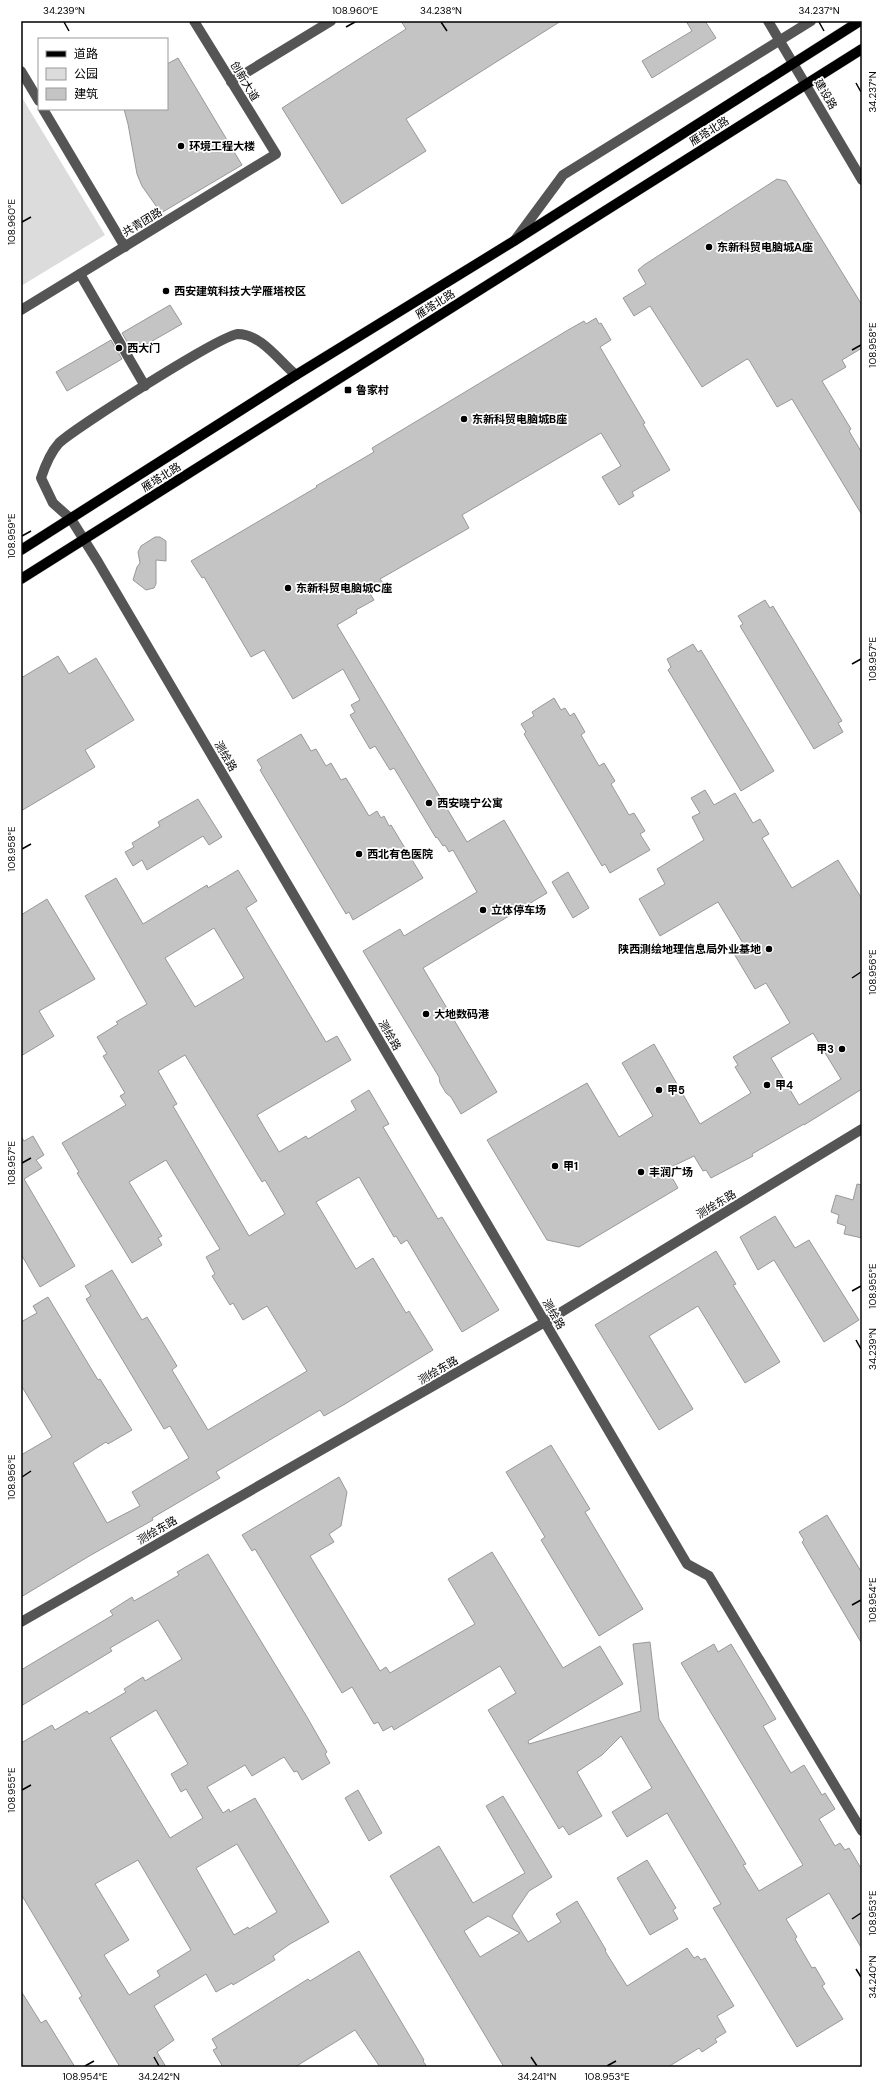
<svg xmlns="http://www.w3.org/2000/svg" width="883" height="2088" font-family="'DM Sans','Noto Sans SC',sans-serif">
<rect width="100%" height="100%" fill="#fff"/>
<path fill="#dcdcdc" d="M 21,96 L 105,235 L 21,286 Z"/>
<g fill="#c4c4c4" stroke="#999" fill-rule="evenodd">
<path d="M 401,21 L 561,21 L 406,119 L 426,151 L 342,204 L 282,108 L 406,29 Z"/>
<path d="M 686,21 L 705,21 L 716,38 L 652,78 L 642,61 L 692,31 Z"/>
<path d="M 178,58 L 242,165 L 161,213 L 142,186 L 137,174 L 128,124 L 124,109 L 167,109 L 167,64 Z"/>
<path d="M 777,179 L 786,181 L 862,305 L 862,348 L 842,360 L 846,367 L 822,381 L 851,429 L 849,431 L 862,453 L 862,515 L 792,399 L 777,407 L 749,360 L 747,359 L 702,387 L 650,306 L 634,316 L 623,298 L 646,284 L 638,270 L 644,265 Z"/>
<path d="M 170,305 L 182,324 L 133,352 L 122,333 Z"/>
<path d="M 596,318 L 599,324 L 601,323 L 611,340 L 600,347 L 645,423 L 643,424 L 670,470 L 632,492 L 634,496 L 619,505 L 602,477 L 621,466 L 601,433 L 462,515 L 469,528 L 380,579 L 383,583 L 369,592 L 374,600 L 356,610 L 357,613 L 337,625 L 467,842 L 504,820 L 547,893 L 423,968 L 497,1092 L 461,1114 L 451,1097 L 446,1093 L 440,1083 L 439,1077 L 363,951 L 400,929 L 404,936 L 477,892 L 453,850 L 449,852 L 445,845 L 443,846 L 437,837 L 436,838 L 394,768 L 390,770 L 375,746 L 370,749 L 350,715 L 355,712 L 351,705 L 360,700 L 343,669 L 293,699 L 264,650 L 251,657 L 204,577 L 202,578 L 191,561 L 317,487 L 316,486 L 374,452 L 372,448 L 568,330 L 584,321 L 586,324 Z"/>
<path d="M 111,340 L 122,359 L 67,391 L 56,372 Z"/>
<path d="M 155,537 L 160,537 L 166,541 L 166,561 L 156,560 L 156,584 L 154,588 L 146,590 L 133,580 L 137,567 L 140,563 L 138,552 L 141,546 Z"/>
<path d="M 765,600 L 770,608 L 773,606 L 842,721 L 838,723 L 843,732 L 814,749 L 740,626 L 743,624 L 738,616 Z"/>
<path d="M 693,644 L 698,652 L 701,650 L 774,771 L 741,791 L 668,670 L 671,667 L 667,659 Z"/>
<path d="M 58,656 L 69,674 L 96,658 L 134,720 L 85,750 L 95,767 L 21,811 L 21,678 Z"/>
<path d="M 554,698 L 561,710 L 565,708 L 570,716 L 574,713 L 585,732 L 581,735 L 599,766 L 604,763 L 615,781 L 611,784 L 629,815 L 634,813 L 645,831 L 640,834 L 650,850 L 610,873 L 605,864 L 602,866 L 524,734 L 526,732 L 521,724 L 534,716 L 532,712 Z"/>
<path d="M 301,734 L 311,751 L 316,749 L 326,766 L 331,763 L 341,780 L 346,778 L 369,816 L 377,811 L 381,818 L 384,816 L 389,826 L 391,825 L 423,878 L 353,920 L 349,912 L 346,914 L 260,770 L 262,768 L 257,760 Z"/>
<path d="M 705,790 L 714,805 L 735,793 L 753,823 L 760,819 L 769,834 L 762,838 L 792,888 L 838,860 L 862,899 L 862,1089 L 804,1125 L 804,1124 L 752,1154 L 753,1156 L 711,1178 L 706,1170 L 703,1171 L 694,1156 L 667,1169 L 678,1188 L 579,1247 L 547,1240 L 487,1140 L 587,1083 L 619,1137 L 653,1116 L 622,1063 L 654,1044 L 700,1124 L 751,1093 L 735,1067 L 738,1065 L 733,1057 L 790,1023 L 766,983 L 755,989 L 733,952 L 744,945 L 718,902 L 660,936 L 639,899 L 665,884 L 657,869 L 704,840 L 692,817 L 700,813 L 691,798 ZM 813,1033 L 841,1079 L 799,1105 L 771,1058 Z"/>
<path d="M 198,799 L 222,837 L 209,845 L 203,836 L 147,870 L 142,860 L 133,866 L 125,852 L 134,847 L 132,843 L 160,826 L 158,822 Z"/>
<path d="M 238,870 L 257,901 L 246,908 L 326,1042 L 337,1036 L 351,1060 L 257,1115 L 264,1127 L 279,1152 L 306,1136 L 308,1139 L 356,1110 L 351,1101 L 369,1090 L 389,1124 L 383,1127 L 438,1219 L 442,1217 L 499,1310 L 462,1332 L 407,1240 L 401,1244 L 396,1236 L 394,1237 L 359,1177 L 316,1202 L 356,1269 L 373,1258 L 406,1313 L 409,1311 L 433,1350 L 345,1404 L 324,1416 L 320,1410 L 216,1472 L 220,1478 L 152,1518 L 153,1520 L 91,1555 L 21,1597 L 21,1455 L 52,1437 L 21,1385 L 21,1322 L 37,1313 L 33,1306 L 48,1297 L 98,1380 L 100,1379 L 132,1430 L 108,1444 L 106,1442 L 73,1463 L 107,1523 L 140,1506 L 132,1492 L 189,1458 L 170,1426 L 164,1429 L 86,1299 L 91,1296 L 85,1286 L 112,1270 L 142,1320 L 147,1317 L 160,1338 L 177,1366 L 172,1370 L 208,1430 L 307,1371 L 267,1306 L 243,1320 L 233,1303 L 230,1305 L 212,1276 L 215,1274 L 206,1257 L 220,1249 L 166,1160 L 129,1182 L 162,1236 L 158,1238 L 162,1245 L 132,1263 L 77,1173 L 79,1172 L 62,1143 L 126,1105 L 120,1096 L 125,1093 L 103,1056 L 107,1054 L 97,1037 L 118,1024 L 116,1022 L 147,1004 L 85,896 L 116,878 L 143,924 L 207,885 L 208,888 ZM 214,928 L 244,978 L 195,1007 L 165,958 ZM 185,1055 L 262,1182 L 265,1180 L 285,1214 L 249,1236 L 173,1106 L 177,1104 L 158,1071 Z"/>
<path d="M 568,872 L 589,908 L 573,918 L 552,882 Z"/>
<path d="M 47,899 L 95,979 L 39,1011 L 54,1036 L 21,1056 L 21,915 Z"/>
<path d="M 21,1136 L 24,1141 L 33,1136 L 44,1155 L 36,1160 L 42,1168 L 24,1179 L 75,1266 L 40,1287 L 21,1254 Z"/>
<path d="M 857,1184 L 862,1185 L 862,1238 L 844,1234 L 846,1226 L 837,1223 L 839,1215 L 831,1212 L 836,1195 L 853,1200 Z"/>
<path d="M 775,1216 L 795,1248 L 809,1240 L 859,1320 L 824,1342 L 774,1260 L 758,1270 L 740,1237 Z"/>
<path d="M 716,1251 L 736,1284 L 733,1285 L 780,1362 L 745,1383 L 698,1306 L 649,1336 L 693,1409 L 659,1430 L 595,1325 Z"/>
<path d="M 551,1445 L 590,1509 L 585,1512 L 643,1609 L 599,1636 L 541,1540 L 545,1537 L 506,1472 Z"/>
<path d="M 339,1477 L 347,1492 L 341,1526 L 329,1534 L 334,1542 L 310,1556 L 380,1671 L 386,1667 L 390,1673 L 475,1624 L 448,1579 L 492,1552 L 563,1668 L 600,1646 L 623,1684 L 528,1741 L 529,1744 L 641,1711 L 633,1644 L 650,1642 L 659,1719 L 746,1864 L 743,1865 L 759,1891 L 803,1865 L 681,1663 L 714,1644 L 718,1652 L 731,1644 L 776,1719 L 763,1726 L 791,1773 L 804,1765 L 822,1795 L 825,1793 L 835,1809 L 819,1819 L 835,1846 L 840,1843 L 845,1850 L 849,1848 L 862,1870 L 862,1949 L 829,1893 L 786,1919 L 797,1937 L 795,1939 L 812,1968 L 815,1967 L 825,1984 L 822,1986 L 843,2019 L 797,2047 L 713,1908 L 721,1904 L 667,1813 L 627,1837 L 612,1812 L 652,1788 L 621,1736 L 602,1755 L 577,1772 L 602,1816 L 569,1835 L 563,1826 L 559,1829 L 488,1710 L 516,1693 L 500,1666 L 394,1730 L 392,1726 L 383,1731 L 378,1722 L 374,1724 L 352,1687 L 342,1693 L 255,1549 L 252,1551 L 242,1535 Z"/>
<path d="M 827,1515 L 862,1573 L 862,1644 L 802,1542 L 804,1540 L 799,1532 Z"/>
<path d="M 208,1554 L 307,1717 L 327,1752 L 325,1754 L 330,1763 L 302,1780 L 297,1771 L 294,1772 L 284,1757 L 252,1776 L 245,1765 L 207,1787 L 223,1813 L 229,1809 L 230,1812 L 255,1798 L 329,1922 L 290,1944 L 273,1956 L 275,1960 L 233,1985 L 232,1983 L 216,1992 L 206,1974 L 154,2006 L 174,2040 L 157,2052 L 166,2067 L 120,2067 L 79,1998 L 82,1996 L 21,1894 L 21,1743 L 52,1725 L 55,1730 L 87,1711 L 89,1714 L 126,1692 L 124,1689 L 143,1677 L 145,1681 L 182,1659 L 158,1620 L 110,1648 L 112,1651 L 21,1706 L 21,1670 L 113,1615 L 110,1611 L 132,1597 L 134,1601 L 143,1596 L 179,1575 L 177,1572 ZM 156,1710 L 188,1764 L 171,1774 L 181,1792 L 186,1789 L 203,1818 L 170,1838 L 110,1738 ZM 237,1844 L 277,1912 L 249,1929 L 248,1927 L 234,1935 L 196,1868 ZM 138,1860 L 191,1950 L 157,1971 L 160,1976 L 129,1995 L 104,1955 L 129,1940 L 95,1884 Z"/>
<path d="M 358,1790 L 382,1833 L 369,1841 L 345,1798 Z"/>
<path d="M 503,1796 L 552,1877 L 529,1891 L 512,1916 L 528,1942 L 561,1922 L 556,1914 L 577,1901 L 606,1950 L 605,1951 L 627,1986 L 687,1948 L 694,1958 L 698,1956 L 701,1960 L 705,1958 L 734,2006 L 717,2016 L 726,2032 L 715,2039 L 717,2042 L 702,2052 L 699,2048 L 668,2067 L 504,2067 L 390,1876 L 439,1846 L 473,1903 L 525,1873 L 486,1806 ZM 488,1916 L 520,1933 L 480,1957 L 464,1931 Z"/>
<path d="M 647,1860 L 676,1908 L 673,1910 L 678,1919 L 650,1935 L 617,1878 Z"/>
<path d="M 359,1951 L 424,2060 L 423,2061 L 427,2067 L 380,2067 L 355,2030 L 295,2067 L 223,2067 L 213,2050 L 217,2048 L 212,2039 L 308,1979 L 310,1981 Z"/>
<path d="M 21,1991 L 41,2023 L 46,2020 L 75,2067 L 21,2067 Z"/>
</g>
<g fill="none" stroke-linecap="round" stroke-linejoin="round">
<defs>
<g id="major">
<path d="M 21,550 L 296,375 L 514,241 L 860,21"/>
<path d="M 21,579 L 862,49"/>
</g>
</defs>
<use href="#major" stroke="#dbdbdb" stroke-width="11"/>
<g stroke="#555" stroke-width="10">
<path d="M 768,21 L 862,180"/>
<path d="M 21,71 L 39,101"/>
<path d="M 231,82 L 331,21"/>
<path d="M 43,109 L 125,247"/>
<path d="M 515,240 L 563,175 L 811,21"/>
<path d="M 80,274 L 145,386"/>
<path d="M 21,310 L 276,154 L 194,21"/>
<path d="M 296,375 C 279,361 261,334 238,334 C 221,335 75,428 59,443 C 50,453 45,466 41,478 L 53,503 L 71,519 L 98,562 L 687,1564 L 709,1576 L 862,1831"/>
<path d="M 21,1622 L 545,1322 L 862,1129"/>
</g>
<use href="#major" stroke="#000" stroke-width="10"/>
</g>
<path fill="none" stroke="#000" stroke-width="1.5" d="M 64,22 L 69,31M 441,22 L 447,31M 819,22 L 824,31M 346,27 L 355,22M 856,83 L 861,92M 22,222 L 31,217M 852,350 L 861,345M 22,536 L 31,531M 852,664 L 861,659M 22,849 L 31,844M 852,978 L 861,972M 22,1163 L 31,1158M 852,1291 L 861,1286M 856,1340 L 861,1349M 22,1477 L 31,1471M 852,1605 L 861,1600M 22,1790 L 31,1785M 852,1919 L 861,1913M 856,1969 L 861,1977M 154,2057 L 159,2066M 531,2057 L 537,2066M 85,2066 L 94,2061M 607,2066 L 616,2061"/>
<g fill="#000" stroke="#fff" stroke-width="1.5">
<circle cx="181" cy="146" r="4"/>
<circle cx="709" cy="247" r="4"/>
<circle cx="166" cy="291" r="4"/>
<circle cx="119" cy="348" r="4"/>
<rect x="344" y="386" width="8" height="8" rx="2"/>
<circle cx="464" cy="419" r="4"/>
<circle cx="288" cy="588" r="4"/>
<circle cx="429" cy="803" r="4"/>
<circle cx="359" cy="854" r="4"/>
<circle cx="483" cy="910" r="4"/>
<circle cx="769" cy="949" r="4"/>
<circle cx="426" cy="1014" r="4"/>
<circle cx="842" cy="1049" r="4"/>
<circle cx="767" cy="1085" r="4"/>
<circle cx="659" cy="1090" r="4"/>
<circle cx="555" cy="1166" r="4"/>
<circle cx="641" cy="1172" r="4"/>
</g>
<g text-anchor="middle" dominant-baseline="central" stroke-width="3.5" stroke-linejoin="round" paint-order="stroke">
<g font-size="11" fill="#000" stroke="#fff">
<text transform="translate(245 81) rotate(59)">创新大道</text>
<text transform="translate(826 94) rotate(60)">建设路</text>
<text transform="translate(709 131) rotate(-32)">雁塔北路</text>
<text transform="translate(142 222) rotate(-31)">共青团路</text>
<text transform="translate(435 304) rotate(-32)">雁塔北路</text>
<text transform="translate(161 477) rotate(-32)">雁塔北路</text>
<text transform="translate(226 756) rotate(60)">测绘路</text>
<text transform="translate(390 1035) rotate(60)">测绘路</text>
<text transform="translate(716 1204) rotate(-31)">测绘东路</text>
<text transform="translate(554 1314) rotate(60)">测绘路</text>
<text transform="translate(438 1370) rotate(-30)">测绘东路</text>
<text transform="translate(157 1530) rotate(-30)">测绘东路</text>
</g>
<g font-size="11" font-weight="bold" fill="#000" stroke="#fff" text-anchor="start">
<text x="189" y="146">环境工程大楼</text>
<text x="717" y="247">东新科贸电脑城A座</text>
<text x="174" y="291">西安建筑科技大学雁塔校区</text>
<text x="127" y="348">西大门</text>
<text x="356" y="390">鲁家村</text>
<text x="472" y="419">东新科贸电脑城B座</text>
<text x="296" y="588">东新科贸电脑城C座</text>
<text x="437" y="803">西安晓宁公寓</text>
<text x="367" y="854">西北有色医院</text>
<text x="491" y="910">立体停车场</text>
<text x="761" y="949" text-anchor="end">陕西测绘地理信息局外业基地</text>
<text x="434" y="1014">大地数码港</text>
<text x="834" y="1049" text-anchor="end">甲3</text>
<text x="775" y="1085">甲4</text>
<text x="667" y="1090">甲5</text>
<text x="563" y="1166">甲1</text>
<text x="649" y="1172">丰润广场</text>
</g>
</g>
<rect width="883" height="2088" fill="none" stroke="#ffffff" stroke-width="44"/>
<rect x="38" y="38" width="130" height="72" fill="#ffffff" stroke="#999999"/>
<rect x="46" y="51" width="20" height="6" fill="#000000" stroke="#999999"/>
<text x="74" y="58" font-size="12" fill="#000000">道路</text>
<rect x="46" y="68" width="20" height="12" fill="#dcdcdc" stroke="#999999"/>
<text x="74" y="78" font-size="12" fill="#000000">公园</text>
<rect x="46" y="88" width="20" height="12" fill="#c4c4c4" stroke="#999999"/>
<text x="74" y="98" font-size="12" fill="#000000">建筑</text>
<rect x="22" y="22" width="839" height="2044" fill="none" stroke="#000" stroke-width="1.5"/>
<g font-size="10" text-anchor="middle" fill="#000">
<text x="64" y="14">34.239°N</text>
<text x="355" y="14">108.960°E</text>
<text x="441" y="14">34.238°N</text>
<text x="819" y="14">34.237°N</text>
<text transform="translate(872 92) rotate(-90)" y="4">34.237°N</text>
<text transform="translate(11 222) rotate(-90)" y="4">108.960°E</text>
<text transform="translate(872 345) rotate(-90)" y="4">108.958°E</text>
<text transform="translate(11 536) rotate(-90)" y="4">108.959°E</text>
<text transform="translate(872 659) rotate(-90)" y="4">108.957°E</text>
<text transform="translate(11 849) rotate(-90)" y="4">108.958°E</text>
<text transform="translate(872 972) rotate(-90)" y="4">108.956°E</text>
<text transform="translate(11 1163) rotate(-90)" y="4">108.957°E</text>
<text transform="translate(872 1286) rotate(-90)" y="4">108.955°E</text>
<text transform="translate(872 1349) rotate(-90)" y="4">34.239°N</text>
<text transform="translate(11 1477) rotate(-90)" y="4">108.956°E</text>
<text transform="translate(872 1600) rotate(-90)" y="4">108.954°E</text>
<text transform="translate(11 1790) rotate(-90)" y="4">108.955°E</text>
<text transform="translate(872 1913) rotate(-90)" y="4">108.953°E</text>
<text transform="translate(872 1977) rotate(-90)" y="4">34.240°N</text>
<text x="85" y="2080">108.954°E</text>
<text x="159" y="2080">34.242°N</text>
<text x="537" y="2080">34.241°N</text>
<text x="607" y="2080">108.953°E</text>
</g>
</svg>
